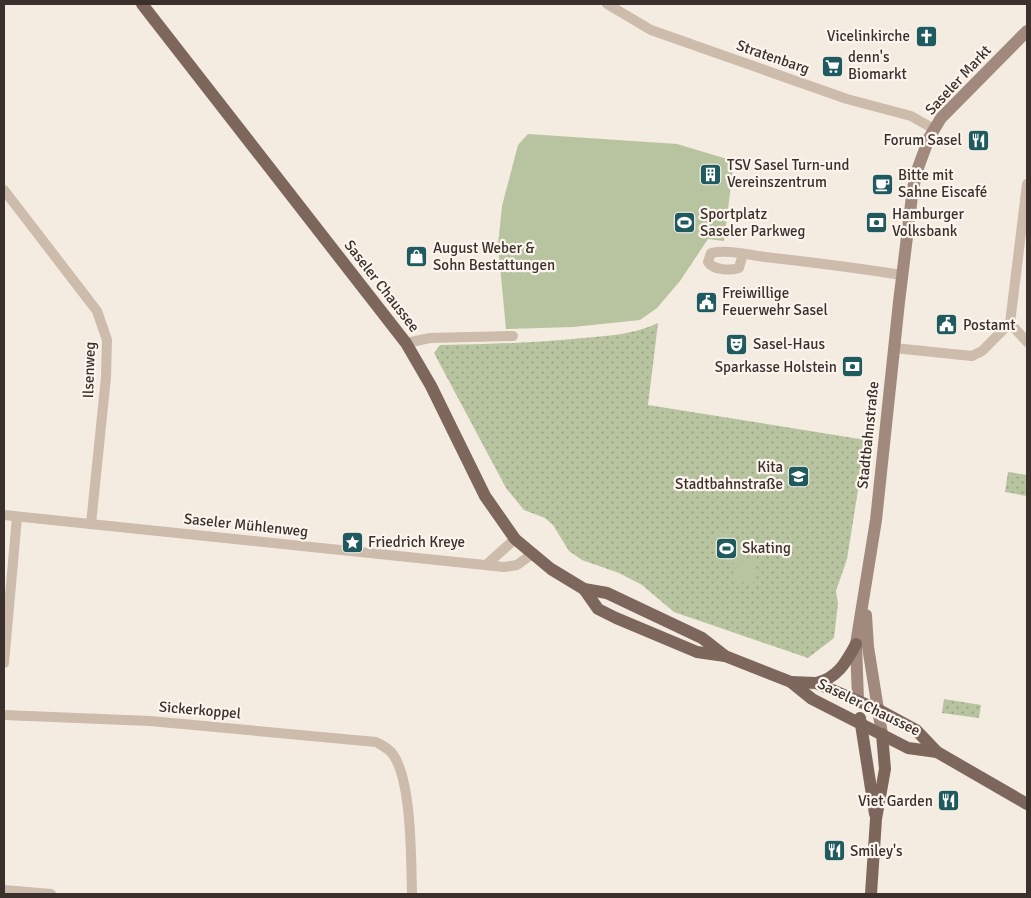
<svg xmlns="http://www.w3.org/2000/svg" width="1031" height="898" font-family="Signika,sans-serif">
<defs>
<pattern id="park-dots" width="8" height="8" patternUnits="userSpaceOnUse" patternTransform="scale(1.25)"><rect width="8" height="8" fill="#b8c4a0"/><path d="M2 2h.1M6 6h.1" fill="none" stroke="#97a083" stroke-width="1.8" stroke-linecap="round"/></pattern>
</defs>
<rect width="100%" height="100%" fill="#f4ebe1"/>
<g fill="url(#park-dots)">
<path d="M 658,323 L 648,405 L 866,440 L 847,559 L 836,591 L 838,604 L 834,638 L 808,658 L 674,612 L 642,585 L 619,573 L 582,560 L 569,551 L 553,525 L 545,518 L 524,510 L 506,488 L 434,353 L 440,345 C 488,344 535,343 583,338 C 609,336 635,334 658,323 Z"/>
<path d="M 1008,472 L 1027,475 L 1027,496 L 1005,492 Z"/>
<path d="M 944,699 L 981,705 L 979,718 L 942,713 Z"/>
</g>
<g fill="#b8c4a0">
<path d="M 528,134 L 677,144 L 734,161 L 724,241 L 708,239 L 680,281 L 657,308 L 640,320 L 573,327 L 506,329 L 498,245 L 502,206 L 518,145 Z"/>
<path d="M 718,530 L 731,537 L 735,537 L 746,553 L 744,556 L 756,562 L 753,584 L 740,582 L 731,576 L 738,565 L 716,558 L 712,540 Z"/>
</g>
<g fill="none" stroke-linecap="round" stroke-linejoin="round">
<g stroke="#cdbbac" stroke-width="10">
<path d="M 607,4 L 651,30 L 847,99 L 911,116 L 934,129"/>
<path d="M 4,190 L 97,311 L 107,340 L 106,377 L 91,524"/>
<path d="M 743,254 L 739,268 C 730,271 713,270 708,262 L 711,253 C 728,249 748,255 765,257 C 811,262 857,268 902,275"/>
<path d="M 1010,323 L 1027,184"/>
<path d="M 1010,323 L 1027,342"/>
<path d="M 406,343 L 430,338 L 513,336"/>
<path d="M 894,348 L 972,356 L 982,351 L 1010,323"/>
<path d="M 4,515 L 504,567 L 517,565 L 532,554"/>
<path d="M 486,565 L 515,539"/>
<path d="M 4,663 L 17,517"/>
<path d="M 4,715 L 150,721 L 376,742 C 383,746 390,749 394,756 C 412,784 411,861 412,894"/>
<path d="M 4,890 L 51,894"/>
</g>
<g stroke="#a18a7d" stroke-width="12">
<path d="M 866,615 L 868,647 L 882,734"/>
<path d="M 858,700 L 856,644 L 876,520 L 899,302 L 913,188 L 918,168 L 929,138 L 941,118 L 1027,31"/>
</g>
<g stroke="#7d675c" stroke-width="12">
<path d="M 142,4 L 406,343 L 431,386 L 485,496 L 515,539 L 551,569 L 584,589 L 607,593 L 702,638 L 725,656"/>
<path d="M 584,589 L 598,609 L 616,618 L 697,652 L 725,656 L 791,682 L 812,699 L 908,748 L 937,752"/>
<path d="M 791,682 L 816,683 L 879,710 L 916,730 L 937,752 L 1027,804"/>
<path d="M 816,683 C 838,678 846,662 856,644"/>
<path d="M 860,718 L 875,814"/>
<path d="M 871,894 L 876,819 L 885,769 L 882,734"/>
</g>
</g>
<defs>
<symbol id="church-square" viewBox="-11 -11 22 22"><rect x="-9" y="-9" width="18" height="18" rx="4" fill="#1f5a5e" stroke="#fbf5ee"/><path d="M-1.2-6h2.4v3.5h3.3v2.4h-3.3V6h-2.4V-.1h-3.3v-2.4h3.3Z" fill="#fff"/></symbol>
<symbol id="supermarket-square" viewBox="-11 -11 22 22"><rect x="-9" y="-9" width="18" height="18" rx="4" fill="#1f5a5e" stroke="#fbf5ee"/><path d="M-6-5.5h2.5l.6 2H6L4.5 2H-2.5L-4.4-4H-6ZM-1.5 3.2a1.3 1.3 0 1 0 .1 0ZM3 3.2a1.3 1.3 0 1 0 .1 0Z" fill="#fff"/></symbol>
<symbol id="restaurant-square" viewBox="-11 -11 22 22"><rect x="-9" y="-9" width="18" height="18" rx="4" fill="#1f5a5e" stroke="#fbf5ee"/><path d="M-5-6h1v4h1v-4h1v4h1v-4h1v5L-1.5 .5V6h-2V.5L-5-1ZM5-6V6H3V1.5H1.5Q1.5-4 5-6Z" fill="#fff"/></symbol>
<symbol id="building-square" viewBox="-11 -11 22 22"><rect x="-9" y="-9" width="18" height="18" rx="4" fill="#1f5a5e" stroke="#fbf5ee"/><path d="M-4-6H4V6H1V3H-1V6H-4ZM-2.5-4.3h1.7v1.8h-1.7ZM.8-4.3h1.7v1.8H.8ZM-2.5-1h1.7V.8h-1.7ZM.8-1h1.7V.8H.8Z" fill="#fff"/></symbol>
<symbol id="cafe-square" viewBox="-11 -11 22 22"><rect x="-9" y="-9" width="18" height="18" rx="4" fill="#1f5a5e" stroke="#fbf5ee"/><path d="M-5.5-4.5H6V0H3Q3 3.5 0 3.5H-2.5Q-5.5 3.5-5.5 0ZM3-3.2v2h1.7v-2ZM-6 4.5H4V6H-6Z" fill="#fff"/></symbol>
<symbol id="stadium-square" viewBox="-11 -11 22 22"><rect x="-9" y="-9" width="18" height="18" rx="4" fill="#1f5a5e" stroke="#fbf5ee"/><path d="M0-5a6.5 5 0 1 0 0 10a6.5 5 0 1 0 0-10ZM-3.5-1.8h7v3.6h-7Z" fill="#fff"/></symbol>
<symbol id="bank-square" viewBox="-11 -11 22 22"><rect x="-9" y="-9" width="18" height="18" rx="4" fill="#1f5a5e" stroke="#fbf5ee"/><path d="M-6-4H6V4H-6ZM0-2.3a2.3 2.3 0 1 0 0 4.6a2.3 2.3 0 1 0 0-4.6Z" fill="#fff"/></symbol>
<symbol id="shop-square" viewBox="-11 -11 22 22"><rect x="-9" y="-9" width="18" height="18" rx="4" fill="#1f5a5e" stroke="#fbf5ee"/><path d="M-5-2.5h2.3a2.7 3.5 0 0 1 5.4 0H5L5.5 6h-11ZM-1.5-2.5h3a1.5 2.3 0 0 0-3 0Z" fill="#fff"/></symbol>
<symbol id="civic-square" viewBox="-11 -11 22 22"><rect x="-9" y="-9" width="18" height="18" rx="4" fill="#1f5a5e" stroke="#fbf5ee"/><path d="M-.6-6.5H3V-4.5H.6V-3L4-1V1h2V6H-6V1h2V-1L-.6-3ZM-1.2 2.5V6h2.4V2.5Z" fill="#fff"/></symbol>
<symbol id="theatre-square" viewBox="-11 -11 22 22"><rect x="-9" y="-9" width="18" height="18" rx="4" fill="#1f5a5e" stroke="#fbf5ee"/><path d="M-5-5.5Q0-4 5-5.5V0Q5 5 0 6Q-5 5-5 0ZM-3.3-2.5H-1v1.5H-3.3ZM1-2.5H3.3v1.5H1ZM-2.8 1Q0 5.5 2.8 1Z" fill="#fff"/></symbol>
<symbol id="school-square" viewBox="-11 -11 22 22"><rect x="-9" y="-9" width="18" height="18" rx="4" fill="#1f5a5e" stroke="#fbf5ee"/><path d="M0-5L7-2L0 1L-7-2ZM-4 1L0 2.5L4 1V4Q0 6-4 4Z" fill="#fff"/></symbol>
<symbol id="sight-square" viewBox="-11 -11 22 22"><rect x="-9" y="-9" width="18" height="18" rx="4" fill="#1f5a5e" stroke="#fbf5ee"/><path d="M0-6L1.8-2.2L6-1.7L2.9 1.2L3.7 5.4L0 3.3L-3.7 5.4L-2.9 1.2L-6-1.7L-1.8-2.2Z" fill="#fff"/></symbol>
</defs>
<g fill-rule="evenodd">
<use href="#church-square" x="914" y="24" width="25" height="25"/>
<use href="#supermarket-square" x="820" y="54" width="25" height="25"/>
<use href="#restaurant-square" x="966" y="128" width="25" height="25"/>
<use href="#building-square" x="698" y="162" width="25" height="25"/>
<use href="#cafe-square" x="870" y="172" width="25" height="25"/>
<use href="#stadium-square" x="672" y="210" width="25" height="25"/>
<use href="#bank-square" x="864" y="210" width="25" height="25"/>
<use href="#shop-square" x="404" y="244" width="25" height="25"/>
<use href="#civic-square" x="694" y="290" width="25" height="25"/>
<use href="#civic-square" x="934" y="312" width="25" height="25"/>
<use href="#theatre-square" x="724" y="332" width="25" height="25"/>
<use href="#bank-square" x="840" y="354" width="25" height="25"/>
<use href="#school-square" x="786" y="464" width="25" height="25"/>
<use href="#sight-square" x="340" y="530" width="25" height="25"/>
<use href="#stadium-square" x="714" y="536" width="25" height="25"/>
<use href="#restaurant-square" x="936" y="788" width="25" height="25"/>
<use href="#restaurant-square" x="822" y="838" width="25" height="25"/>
</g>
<g text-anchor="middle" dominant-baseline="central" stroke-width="4.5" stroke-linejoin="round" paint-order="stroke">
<g font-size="15" fill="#3b302b" stroke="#fbf5ee" text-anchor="start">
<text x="910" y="36" text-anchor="end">Vicelinkirche</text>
<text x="848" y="57">denn's<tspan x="848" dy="17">Biomarkt</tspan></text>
<text x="962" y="140" text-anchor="end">Forum Sasel</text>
<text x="727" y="165">TSV Sasel Turn-und<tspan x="727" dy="17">Vereinszentrum</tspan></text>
<text x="898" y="175">Bitte mit<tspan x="898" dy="17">Sahne Eiscafé</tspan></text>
<text x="700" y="214">Sportplatz<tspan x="700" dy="17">Saseler Parkweg</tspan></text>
<text x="892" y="214">Hamburger<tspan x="892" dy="17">Volksbank</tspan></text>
<text x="433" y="248">August Weber &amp;<tspan x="433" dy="17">Sohn Bestattungen</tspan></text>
<text x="722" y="293">Freiwillige<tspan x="722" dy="17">Feuerwehr Sasel</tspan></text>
<text x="963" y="325">Postamt</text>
<text x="753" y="344">Sasel-Haus</text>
<text x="837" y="367" text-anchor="end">Sparkasse Holstein</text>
<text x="783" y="467" text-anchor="end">Kita<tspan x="783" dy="17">Stadtbahnstraße</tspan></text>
<text x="368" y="542">Friedrich Kreye</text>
<text x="742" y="548">Skating</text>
<text x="933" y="801" text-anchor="end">Viet Garden</text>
<text x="850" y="851">Smiley's</text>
</g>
<g font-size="15" fill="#3b302b" stroke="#fbf5ee">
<text transform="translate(773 57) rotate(19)">Stratenbarg</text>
<text transform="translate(958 80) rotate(-47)">Saseler Markt</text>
<text transform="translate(382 286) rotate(52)">Saseler Chaussee</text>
<text transform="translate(89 370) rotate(-88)">Ilsenweg</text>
<text transform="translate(868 435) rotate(-84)">Stadtbahnstraße</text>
<text transform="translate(246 525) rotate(6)">Saseler Mühlenweg</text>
<text transform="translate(869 707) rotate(26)">Saseler Chaussee</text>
<text transform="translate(200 710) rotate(5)">Sickerkoppel</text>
</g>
</g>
<rect width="1031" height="898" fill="none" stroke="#3b302b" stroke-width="10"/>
</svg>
